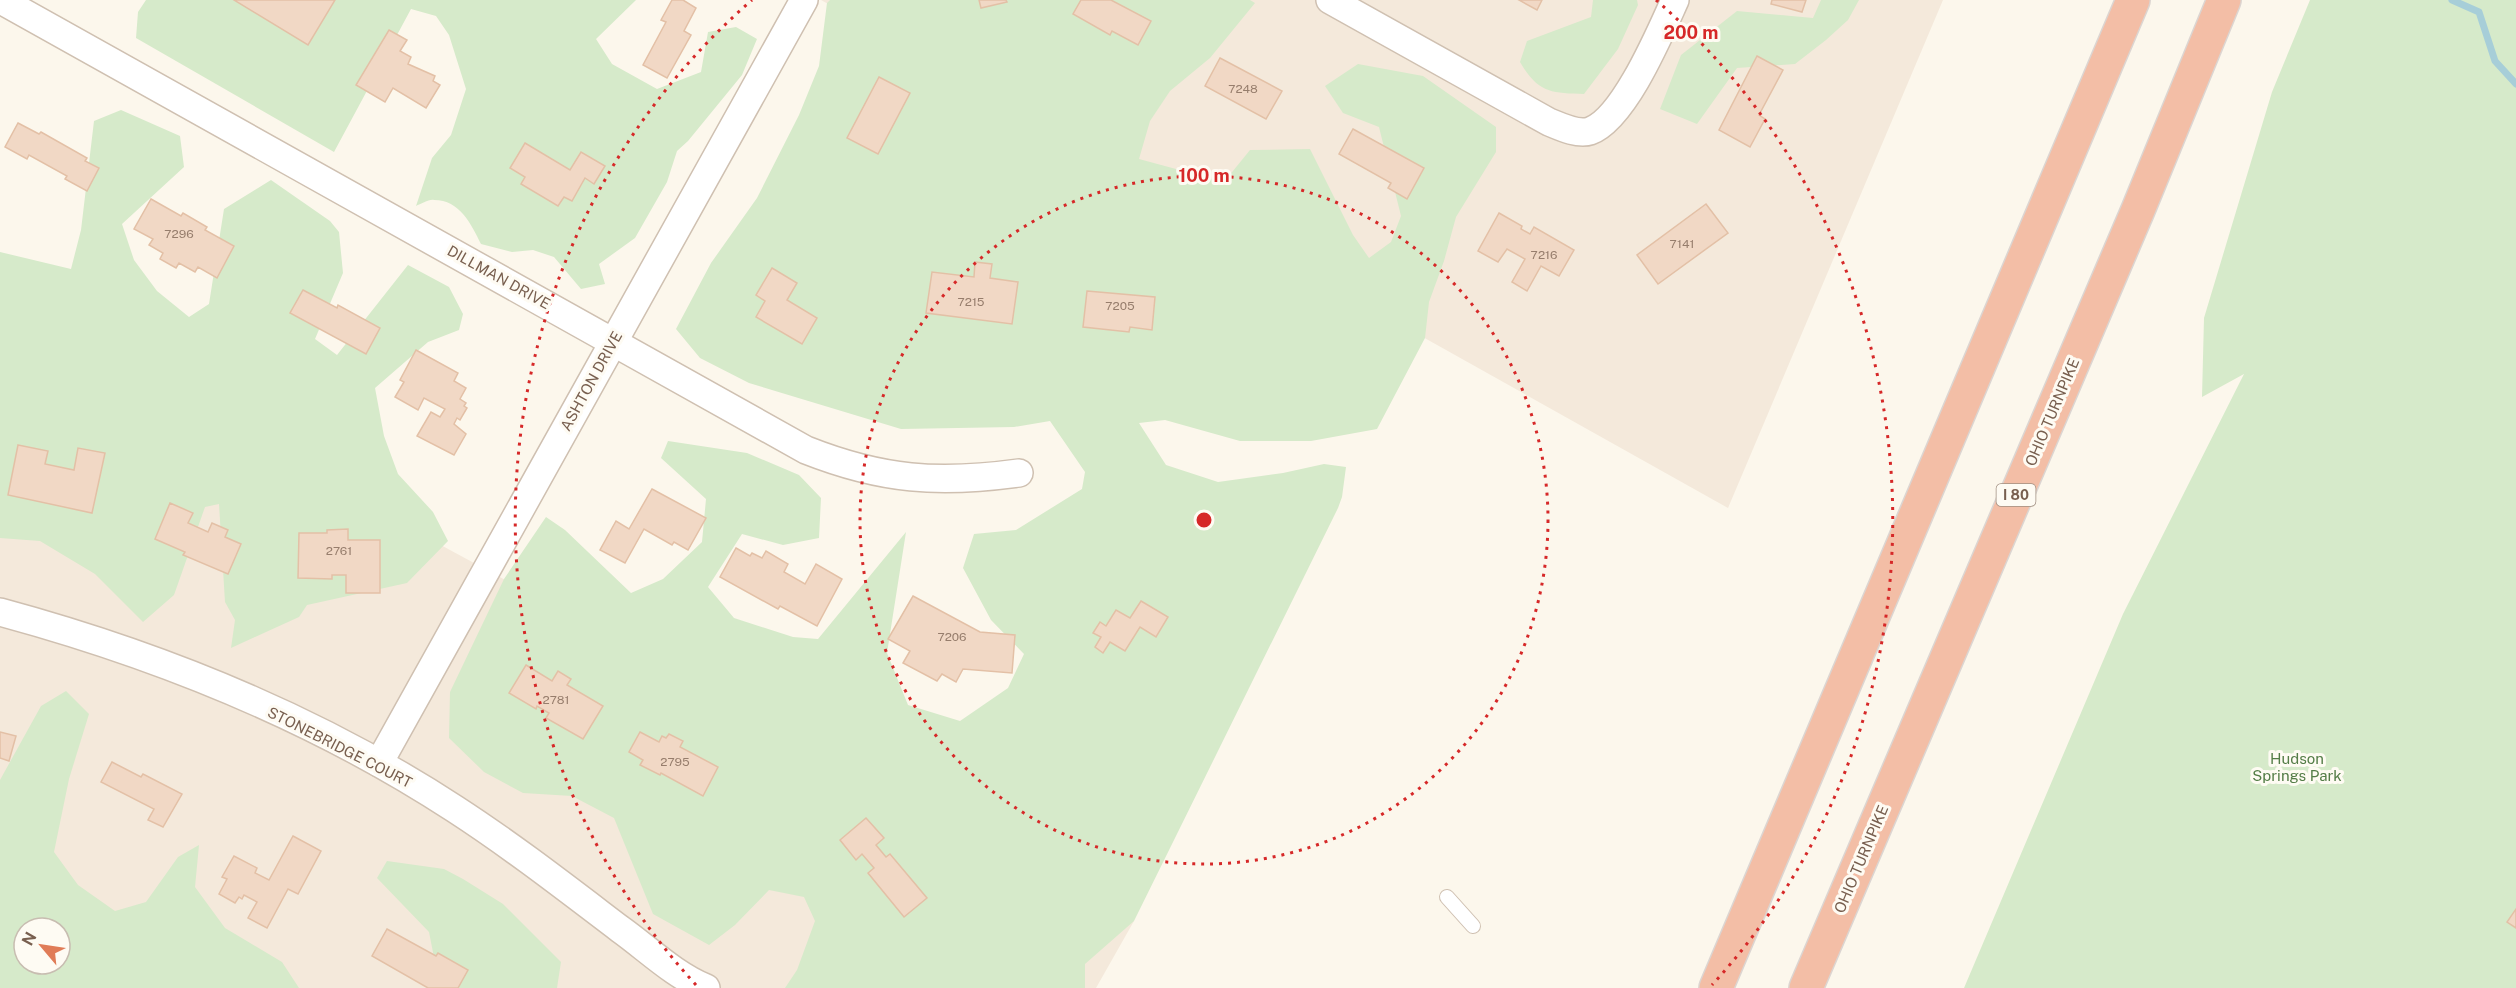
<svg xmlns="http://www.w3.org/2000/svg" width="2516" height="988" font-family="'Public Sans',sans-serif">
<rect width="100%" height="100%" fill="#fcf7ec"/>
<g fill="#f4e9db" fill-rule="evenodd">
<path d="M 821,0 L 1943,0 L 1728,508 Z"/>
<path d="M 0,306 L 1134,921 L 1096,988 L 0,988 ZM 24,928 L 60,928 L 60,964 L 24,964 Z"/>
</g>
<g fill="#d6eaca" fill-rule="evenodd">
<path d="M 146,0 L 636,0 L 596,39 L 612,64 L 657,89 L 701,72 L 708,32 L 736,27 L 757,39 L 742,75 L 688,141 L 677,151 L 667,182 L 635,238 L 599,264 L 605,284 L 581,289 L 554,257 L 533,250 L 512,252 L 481,244 C 471,224 460,200 434,200 C 429,199 421,204 416,206 L 432,158 L 451,135 L 466,89 L 449,35 L 436,16 L 411,9 L 334,152 L 136,38 L 138,12 Z"/>
<path d="M 830,0 L 1250,0 L 1255,3 L 1210,58 L 1170,91 L 1150,121 L 1139,159 L 1224,182 L 1250,150 L 1310,149 L 1353,235 L 1369,258 L 1391,242 L 1401,216 L 1379,127 L 1343,113 L 1325,86 L 1358,64 L 1423,76 L 1496,127 L 1496,152 L 1456,217 L 1444,261 L 1429,302 L 1425,338 L 1377,429 L 1311,441 L 1240,441 L 1165,420 L 1139,423 L 1166,465 L 1218,482 L 1283,473 L 1324,464 L 1346,467 L 1342,497 L 1338,508 L 1134,921 L 1085,964 L 1085,988 L 785,988 L 797,970 L 815,921 L 804,897 L 769,890 L 735,925 L 709,945 L 653,914 L 614,818 L 572,796 L 523,793 L 484,772 L 449,738 L 450,692 L 504,579 L 546,517 L 565,530 L 631,593 L 663,579 L 702,542 L 706,499 L 661,458 L 668,441 L 747,453 L 799,475 L 821,498 L 819,538 L 783,545 L 742,534 L 708,587 L 734,618 L 793,637 L 818,639 L 906,532 L 887,653 L 908,705 L 960,721 L 1008,688 L 1024,654 L 991,620 L 963,568 L 974,534 L 1016,530 L 1082,489 L 1085,472 L 1050,421 L 1014,427 L 901,429 L 749,383 L 700,358 L 676,329 L 711,263 L 757,198 L 799,115 L 819,66 L 827,3 Z"/>
<path d="M 1593,0 L 1637,0 L 1638,5 L 1618,49 L 1584,94 C 1551,93 1538,93 1520,62 L 1527,41 L 1591,17 Z"/>
<path d="M 1821,0 L 1859,0 L 1848,20 L 1826,40 L 1795,64 L 1737,68 L 1697,124 L 1660,109 L 1681,55 L 1737,11 L 1813,18 Z"/>
<path d="M 2310,0 L 2516,0 L 2516,988 L 1964,988 L 2123,614 L 2244,374 L 2202,397 L 2204,318 L 2272,92 Z"/>
<path d="M 121,110 L 180,136 L 184,167 L 122,224 L 134,260 L 157,291 L 189,317 L 209,304 L 224,209 L 271,180 L 330,221 L 339,232 L 343,273 L 315,339 L 337,355 L 408,265 L 449,287 L 463,314 L 459,330 L 428,342 L 375,388 L 384,436 L 398,474 L 433,512 L 448,541 L 407,583 L 307,605 L 299,617 L 231,648 L 235,620 L 225,602 L 219,504 L 205,507 L 174,595 L 143,622 L 95,574 L 40,541 L 0,538 L 0,252 L 71,269 L 81,230 L 94,121 Z"/>
<path d="M 66,691 L 89,714 L 69,779 L 54,852 L 78,885 L 115,911 L 146,902 L 178,857 L 199,845 L 195,887 L 225,928 L 282,962 L 299,988 L 0,988 L 0,780 L 41,706 ZM 24,928 L 60,928 L 60,964 L 24,964 Z"/>
<path d="M 387,861 L 444,869 L 463,879 L 503,904 L 561,962 L 557,988 L 440,988 L 429,932 L 377,878 Z"/>
</g>
<g fill="none" stroke-linecap="round" stroke-linejoin="round">
<path stroke="#a7ced8" stroke-width="7" d="M 2452,0 L 2479,12 L 2495,61 L 2516,84"/>
</g>
<g fill="#f1d8c5" stroke="#e3c0a6" stroke-width="1.5">
<path d="M 234,0 L 335,0 L 308,45 Z"/>
<path d="M 672,0 L 683,0 L 696,8 L 684,31 L 691,35 L 667,78 L 643,65 L 666,22 L 661,20 Z"/>
<path d="M 979,0 L 1006,0 L 1007,2 L 981,8 Z"/>
<path d="M 1081,0 L 1111,0 L 1151,21 L 1138,45 L 1112,31 L 1110,35 L 1073,14 Z"/>
<path d="M 1519,0 L 1542,0 L 1537,10 Z"/>
<path d="M 1772,0 L 1806,0 L 1802,12 L 1771,4 Z"/>
<path d="M 389,30 L 407,40 L 400,51 L 411,57 L 408,64 L 435,76 L 433,81 L 440,85 L 426,108 L 393,88 L 385,102 L 356,85 Z"/>
<path d="M 1757,56 L 1783,70 L 1759,115 L 1765,119 L 1750,147 L 1719,130 Z"/>
<path d="M 1220,58 L 1282,91 L 1266,119 L 1205,86 Z"/>
<path d="M 879,77 L 910,93 L 878,154 L 847,138 Z"/>
<path d="M 18,123 L 39,134 L 41,132 L 87,158 L 85,161 L 99,168 L 87,191 L 65,179 L 67,176 L 29,155 L 27,159 L 5,147 Z"/>
<path d="M 1353,129 L 1424,168 L 1407,199 L 1388,188 L 1391,183 L 1339,154 Z"/>
<path d="M 525,143 L 570,170 L 581,152 L 605,166 L 594,184 L 585,178 L 572,201 L 564,197 L 558,206 L 521,184 L 525,177 L 510,168 Z"/>
<path d="M 151,199 L 181,216 L 183,213 L 207,227 L 205,230 L 234,246 L 217,278 L 198,267 L 195,272 L 179,263 L 176,268 L 160,259 L 163,253 L 149,245 L 153,239 L 134,229 Z"/>
<path d="M 1706,204 L 1728,233 L 1658,284 L 1637,255 Z"/>
<path d="M 1499,213 L 1522,226 L 1521,229 L 1530,234 L 1534,227 L 1574,250 L 1559,276 L 1541,266 L 1527,291 L 1512,282 L 1525,259 L 1507,249 L 1498,262 L 1478,251 Z"/>
<path d="M 975,262 L 992,264 L 990,278 L 1018,282 L 1012,324 L 926,313 L 932,272 L 974,277 Z"/>
<path d="M 772,268 L 797,283 L 787,300 L 817,318 L 802,344 L 756,317 L 765,301 L 756,295 Z"/>
<path d="M 303,290 L 337,308 L 338,305 L 380,328 L 366,354 L 290,313 Z"/>
<path d="M 1087,291 L 1155,297 L 1152,330 L 1130,327 L 1129,332 L 1083,327 Z"/>
<path d="M 416,350 L 458,373 L 454,381 L 466,388 L 460,399 L 466,403 L 464,406 L 467,408 L 460,420 L 457,418 L 454,424 L 466,434 L 454,455 L 417,436 L 431,412 L 440,417 L 445,409 L 424,398 L 418,410 L 395,397 L 404,382 L 400,380 Z"/>
<path d="M 18,445 L 48,451 L 45,464 L 74,470 L 78,448 L 105,453 L 92,513 L 8,495 Z"/>
<path d="M 652,489 L 706,518 L 688,550 L 674,542 L 672,545 L 644,529 L 625,563 L 600,550 L 616,521 L 629,529 Z"/>
<path d="M 170,503 L 193,513 L 188,523 L 208,532 L 212,523 L 228,530 L 225,537 L 241,544 L 228,574 L 183,555 L 185,552 L 155,539 Z"/>
<path d="M 348,529 L 348,540 L 380,540 L 380,593 L 346,593 L 346,575 L 332,575 L 332,579 L 298,578 L 299,533 L 327,533 L 327,530 Z"/>
<path d="M 736,548 L 750,556 L 752,553 L 762,558 L 766,551 L 788,564 L 784,572 L 805,584 L 816,564 L 842,579 L 817,626 L 780,606 L 778,609 L 720,577 Z"/>
<path d="M 913,596 L 980,632 L 1015,635 L 1012,673 L 963,669 L 956,682 L 942,674 L 937,681 L 903,663 L 910,651 L 888,639 Z"/>
<path d="M 1141,601 L 1168,617 L 1156,637 L 1140,627 L 1125,651 L 1110,642 L 1103,653 L 1095,647 L 1101,637 L 1093,633 L 1100,622 L 1106,626 L 1116,610 L 1130,618 Z"/>
<path d="M 526,665 L 552,681 L 558,671 L 571,679 L 567,685 L 603,706 L 583,739 L 546,718 L 549,713 L 537,706 L 536,709 L 509,693 Z"/>
<path d="M 0,732 L 16,736 L 9,761 L 0,758 Z"/>
<path d="M 640,732 L 659,742 L 662,736 L 666,738 L 669,734 L 683,741 L 680,747 L 718,767 L 703,796 L 661,773 L 660,775 L 640,765 L 643,760 L 629,752 Z"/>
<path d="M 112,762 L 141,777 L 143,774 L 182,794 L 163,827 L 148,820 L 154,809 L 101,782 Z"/>
<path d="M 866,818 L 884,838 L 876,845 L 886,857 L 890,854 L 927,898 L 904,917 L 868,873 L 874,868 L 862,854 L 856,860 L 840,840 Z"/>
<path d="M 293,836 L 321,851 L 298,894 L 288,889 L 267,928 L 248,918 L 257,902 L 244,895 L 242,899 L 239,897 L 235,903 L 219,894 L 227,879 L 222,877 L 234,856 L 257,868 L 255,873 L 269,880 Z"/>
<path d="M 2516,909 L 2516,928 L 2507,922 Z"/>
<path d="M 387,929 L 436,956 L 438,953 L 468,970 L 458,988 L 428,988 L 372,956 Z"/>
</g>
<g fill="none" stroke-linecap="round" stroke-linejoin="round">
<defs>
<path id="lane" d="M 1447,897 L 1473,926"/>
<g id="street">
<path d="M 1,0 L 806,450 C 882,480 938,484 1019,473"/>
<path d="M 1330,0 L 1549,122 C 1561,127 1578,135 1590,131 C 1624,119 1660,33 1675,0"/>
<path d="M 0,612 C 159,655 317,719 455,809 C 512,846 566,888 620,929 C 648,949 674,975 706,988"/>
<path d="M 379,763 L 804,0"/>
</g>
<g id="highway">
<path d="M 1716,988 L 2133,0"/>
<path d="M 1806,988 L 2138,210 L 2224,0"/>
</g>
</defs>
<use href="#lane" stroke="#cfc0b1" stroke-width="16"/>
<use href="#street" stroke="#cfc0b1" stroke-width="30"/>
<use href="#highway" stroke="#dcd5d1" stroke-width="36"/>
<use href="#lane" stroke="#fff" stroke-width="14"/>
<use href="#street" stroke="#fff" stroke-width="27"/>
<use href="#highway" stroke="#f3bea6" stroke-width="33"/>
</g>
<g fill="none" stroke="#d62828" stroke-width="3" stroke-dasharray="3 6">
<circle cx="1204" cy="520" r="344"/>
<path d="M696 985A689 689 0 0 1 752 0M1656 0A689 689 0 0 1 1712 985"/>
</g>
<g text-anchor="middle" dominant-baseline="central" stroke-width="6" stroke-linejoin="round" paint-order="stroke">
<g font-size="12" fill="#967d6c">
<text x="1243" y="89">7248</text>
<text x="179" y="234">7296</text>
<text x="1682" y="244">7141</text>
<text x="1544" y="255">7216</text>
<text x="971" y="302">7215</text>
<text x="1120" y="306">7205</text>
<text x="339" y="551">2761</text>
<text x="952" y="637">7206</text>
<text x="556" y="700">2781</text>
<text x="675" y="762">2795</text>
</g>
<rect fill="#fefbf3" stroke="#a08e80" stroke-width="1.5" x="1996.5" y="484" width="39" height="22" rx="4.5"/>
<g font-size="14" font-weight="bold" fill="#785f4f">
<text x="2016" y="495">I 80</text>
</g>
<g font-size="15" fill="#785f4f" stroke="#fefbf3">
<text transform="translate(499 277) rotate(29)">DILLMAN DRIVE</text>
<text transform="translate(591 381) rotate(-61)">ASHTON DRIVE</text>
<text transform="translate(2052 412) rotate(-67)">OHIO TURNPIKE</text>
<text transform="translate(340 747) rotate(27)">STONEBRIDGE COURT</text>
<text transform="translate(1861 859) rotate(-67)">OHIO TURNPIKE</text>
</g>
<g font-size="15" fill="#547d47" stroke="#fefbf3">
<text x="2297" y="758">Hudson<tspan x="2297" dy="17">Springs Park</tspan></text>
</g>
</g>
<circle cx="1204" cy="520" r="9" fill="#d62828" stroke="#fefbf3" stroke-width="3"/>
<g font-size="18" text-anchor="middle" font-weight="bold" fill="#d62828" stroke="#fefbf3" stroke-width="6" stroke-linejoin="round" paint-order="stroke">
<text x="1691" y="39">200 m</text>
<text x="1204" y="182">100 m</text>
</g>
<g transform="translate(42 946) rotate(299)"><circle r="28" fill="#fefbf3" stroke="#c8bdb1" stroke-width="1.5"/>
<path d="M0-4.5L10 22L0 15L-10 22Z" fill="#e07c57"/>
<text y="-9" font-size="16" font-weight="bold" text-anchor="middle" fill="#785f4f">N</text>
</g>
</svg>
